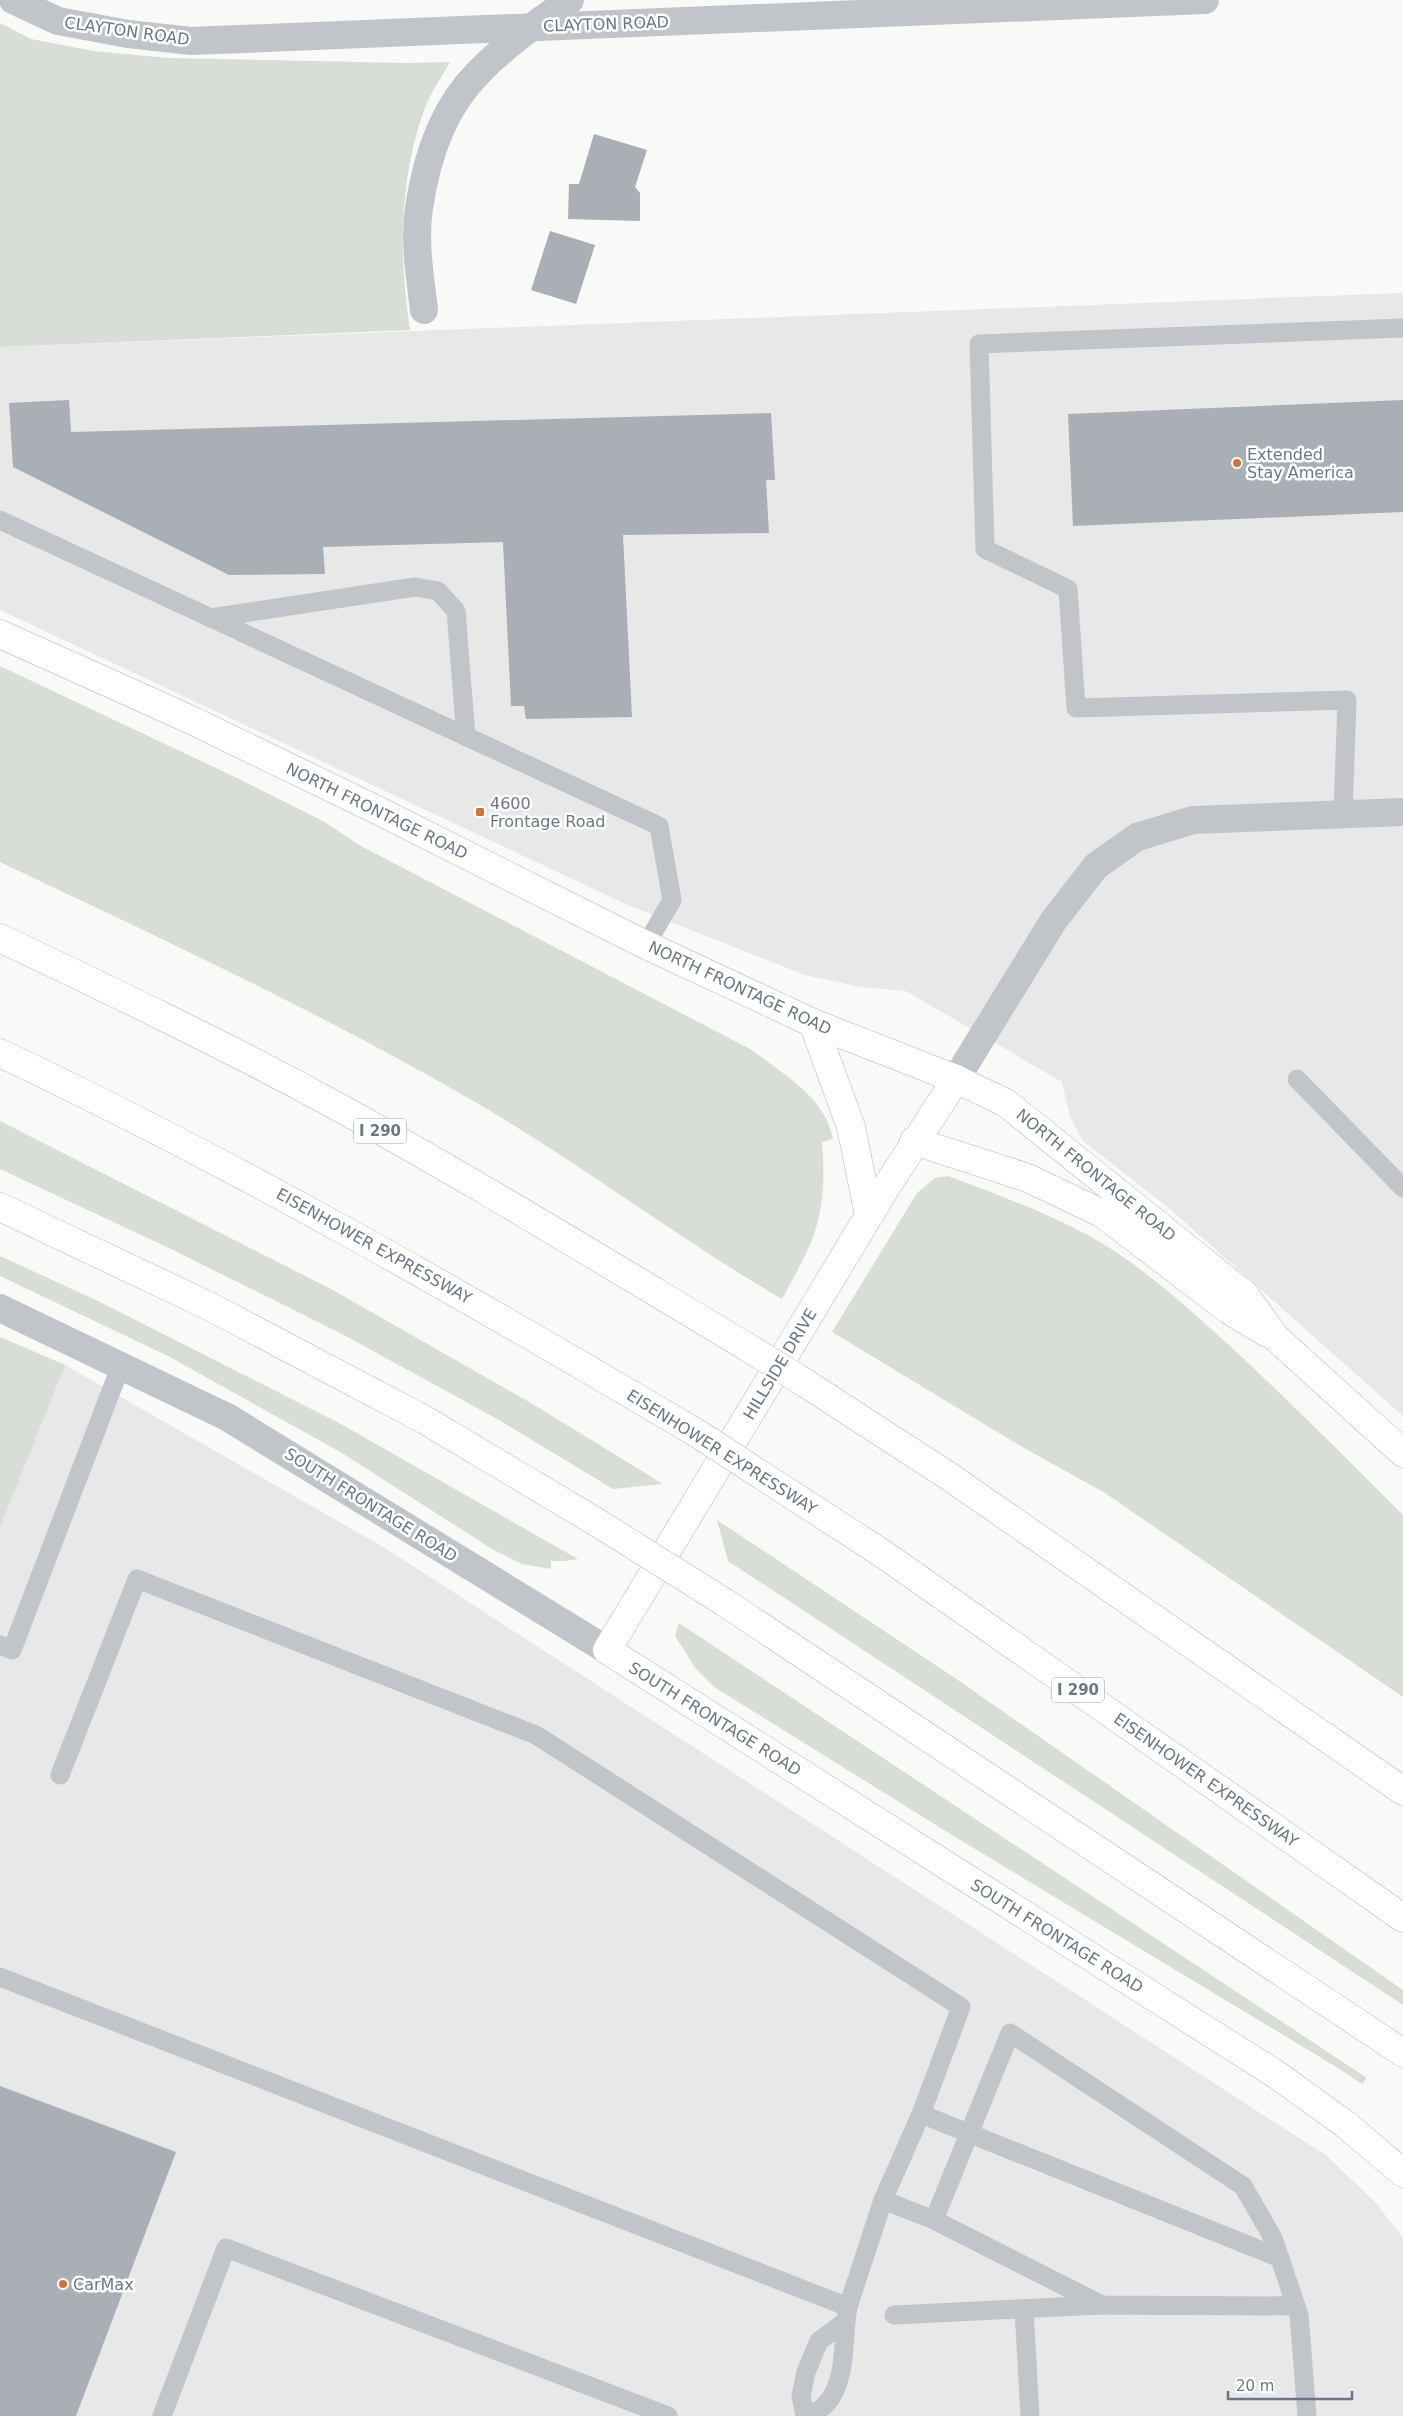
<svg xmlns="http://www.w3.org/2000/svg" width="1403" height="2416" font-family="'DejaVu Sans',sans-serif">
<rect width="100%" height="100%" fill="#f9f9f7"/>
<g fill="#e7e8e7">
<path d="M 1403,293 L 1403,1416 L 1170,1209 L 1083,1141 L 1070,1116 L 1062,1082 L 906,991 L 861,987 L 805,975 L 630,906 L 0,610 L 0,347 Z"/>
<path d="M 0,1337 L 65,1365 L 385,1548 L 1327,2156 L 1377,2204 L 1403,2238 L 1403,2416 L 0,2416 Z"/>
</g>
<g fill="#d9ddd7">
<path d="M 0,23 L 31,39 L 93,51 L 168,58 L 408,63 L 450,62 C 441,78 429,95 423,113 C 399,182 399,258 410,330 L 0,347 Z"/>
<path d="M 0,666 L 237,778 L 323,821 L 359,845 L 752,1050 C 784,1075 825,1097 833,1139 L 822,1142 C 825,1174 824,1209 812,1240 C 804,1260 792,1280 782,1299 C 677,1238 580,1163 475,1102 C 322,1013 160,938 0,862 Z"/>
<path d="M 0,1121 L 331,1289 L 531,1403 L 663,1484 L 613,1489 L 499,1420 L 342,1334 L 171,1249 L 0,1169 Z"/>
<path d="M 948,1176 C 999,1195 1053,1215 1100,1242 C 1148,1271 1189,1309 1230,1346 C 1289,1401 1346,1458 1403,1515 L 1403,1697 L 1105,1493 L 1024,1448 L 832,1332 L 917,1193 L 935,1178 Z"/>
<path d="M 0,1256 L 100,1302 L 339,1423 L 578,1559 L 566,1561 L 551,1561 L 551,1569 L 522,1564 L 492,1549 L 342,1453 L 168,1356 L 0,1276 Z"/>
<path d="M 0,1337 L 65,1365 L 0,1527 Z"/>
<path d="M 717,1520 L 955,1678 L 1403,1990 L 1403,2005 L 728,1561 Z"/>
<path d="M 679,1623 L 1367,2078 L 1362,2084 L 1338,2068 L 952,1835 L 714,1687 L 696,1669 L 675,1636 Z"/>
</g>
<g fill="#a9afb5">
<path d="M 594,134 L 647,150 L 635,187 L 640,193 L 640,221 L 568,219 L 569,184 L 579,184 Z"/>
<path d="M 550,231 L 595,245 L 576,304 L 531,290 Z"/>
<path d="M 69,400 L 71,432 L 771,413 L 775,480 L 766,480 L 769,533 L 623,535 L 632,717 L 526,719 L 524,706 L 511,706 L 503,542 L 323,547 L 325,574 L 229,575 L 13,467 L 9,403 Z"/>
<path d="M 1403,400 L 1403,512 L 1073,526 L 1068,414 Z"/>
<path d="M 0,2086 L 176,2152 L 76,2416 L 0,2416 Z"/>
</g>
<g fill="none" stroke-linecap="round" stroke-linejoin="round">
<defs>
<g id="secondary">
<path d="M 0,634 L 187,718 L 377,810 L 646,945 L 813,1023 L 956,1079 L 1006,1103 L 1245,1295 L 1275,1337 L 1403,1453"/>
<path d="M 813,1023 L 851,1127 L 869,1215"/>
<path d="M 956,1079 L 885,1189 L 607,1650 L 1277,2075 L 1345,2124 L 1403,2173"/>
<path d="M 914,1141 L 1028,1178 L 1103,1214 L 1229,1310 L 1267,1333"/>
</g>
<g id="highway">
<path d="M 0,938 C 107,989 214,1040 318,1096 C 464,1175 605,1262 747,1347"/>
<path d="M 0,1053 C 239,1166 468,1298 695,1432"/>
<path d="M 0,1207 L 209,1306 L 425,1420 L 593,1520"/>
<path d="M 802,1381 L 947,1475 L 1403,1791"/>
<path d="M 749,1467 L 883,1554 L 1403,1918"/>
<path d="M 724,1602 L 1403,2053"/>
</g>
</defs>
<use href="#secondary" stroke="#b4b8bd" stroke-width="29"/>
<use href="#highway" stroke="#b5b7bb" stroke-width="29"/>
<g stroke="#c1c4c8" stroke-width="19">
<path d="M 0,520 L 659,826 L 672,900 L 646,945"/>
<path d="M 211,618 L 415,587 L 438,591 L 456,611 L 466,737"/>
<path d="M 1343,815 L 1347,700 L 1076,708 L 1068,589 L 985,549 L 979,344 L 1403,328"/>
<path d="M 1297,1079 L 1403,1188"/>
<path d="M 0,1645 L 12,1650 L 121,1365"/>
<path d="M 0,1977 L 848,2307 L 883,2200 L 921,2114 L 961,2007 L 536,1735 L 137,1579 L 60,1775"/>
<path d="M 921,2114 L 1280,2258"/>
<path d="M 883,2200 L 934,2220"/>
<path d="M 1296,2306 L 1102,2305 L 934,2220 L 1010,2033 L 1243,2186 L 1273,2238 L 1299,2315 L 1307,2416"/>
<path d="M 1024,2309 L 1030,2416"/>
<path d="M 894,2315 L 1100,2305"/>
<path d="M 162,2416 L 226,2248 L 668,2416"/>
<path d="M 805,2416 L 801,2396 L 806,2372 L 819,2341 L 845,2322"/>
<path d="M 810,2416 C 815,2412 822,2409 826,2404 C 848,2381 842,2336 848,2307"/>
</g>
<g stroke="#c1c4c8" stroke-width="28">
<path d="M 13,0 L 58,21 L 128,34 L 191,41 L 1205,0"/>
<path d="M 424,310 C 420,277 414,241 419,208 C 426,160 443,108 478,73 C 505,45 538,22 570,0"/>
<path d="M 956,1079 L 1054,920 L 1096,866 L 1137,837 L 1193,820 L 1403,812"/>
<path d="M 0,1308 L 227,1417 L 607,1650"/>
</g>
<use href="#secondary" stroke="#fff" stroke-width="28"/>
<use href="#highway" stroke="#fff" stroke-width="28"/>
<defs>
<g id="highway-bridge">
<path d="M 747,1347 L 802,1381"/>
<path d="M 695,1432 L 749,1467"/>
<path d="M 593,1520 L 724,1602"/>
</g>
</defs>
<use href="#highway-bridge" stroke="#b5b7bb" stroke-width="29" stroke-linecap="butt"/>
<use href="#highway-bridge" stroke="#fff" stroke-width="28"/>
</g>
<g fill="#d17040" stroke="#fff" stroke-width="2">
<circle cx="1237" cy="463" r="5"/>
<rect x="475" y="807" width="10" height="10" rx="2.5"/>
<circle cx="63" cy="2284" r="5"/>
</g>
<g text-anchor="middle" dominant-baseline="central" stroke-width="5" stroke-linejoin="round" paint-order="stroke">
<g fill="#fff" stroke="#98a0aa" stroke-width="1">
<rect x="354" y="1118.5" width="52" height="25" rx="4"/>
<rect x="1052" y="1677.5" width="52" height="25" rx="4"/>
</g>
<g font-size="15" font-weight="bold" fill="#6c7785">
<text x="380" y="1131">I 290</text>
<text x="1078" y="1690">I 290</text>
</g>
<g font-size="16" fill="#6c7785" stroke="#fff">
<text transform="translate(606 24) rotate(-2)">CLAYTON ROAD</text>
<text transform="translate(127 31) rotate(8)">CLAYTON ROAD</text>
<text transform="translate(377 811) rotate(26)">NORTH FRONTAGE ROAD</text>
<text transform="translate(740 988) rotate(25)">NORTH FRONTAGE ROAD</text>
<text transform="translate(1096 1175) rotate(39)">NORTH FRONTAGE ROAD</text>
<text transform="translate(374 1246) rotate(29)">EISENHOWER EXPRESSWAY</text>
<text transform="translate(780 1364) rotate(-59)">HILLSIDE DRIVE</text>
<text transform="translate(722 1452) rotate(32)">EISENHOWER EXPRESSWAY</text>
<text transform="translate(371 1505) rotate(32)">SOUTH FRONTAGE ROAD</text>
<text transform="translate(715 1719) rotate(32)">SOUTH FRONTAGE ROAD</text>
<text transform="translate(1206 1780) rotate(35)">EISENHOWER EXPRESSWAY</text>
<text transform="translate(1057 1936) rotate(32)">SOUTH FRONTAGE ROAD</text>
</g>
<g font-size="16" fill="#6c7785" stroke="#fff" text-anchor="start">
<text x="1247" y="454">Extended<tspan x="1247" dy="18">Stay America</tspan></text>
<text x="490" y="803">4600<tspan x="490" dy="18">Frontage Road</tspan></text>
<text x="73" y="2284">CarMax</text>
</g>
</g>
<path d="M1228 2391v8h124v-8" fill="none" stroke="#6c7785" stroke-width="2.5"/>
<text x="1236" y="2391" font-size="15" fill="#6c7785" stroke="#ffffff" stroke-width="4" paint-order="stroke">20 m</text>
</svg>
